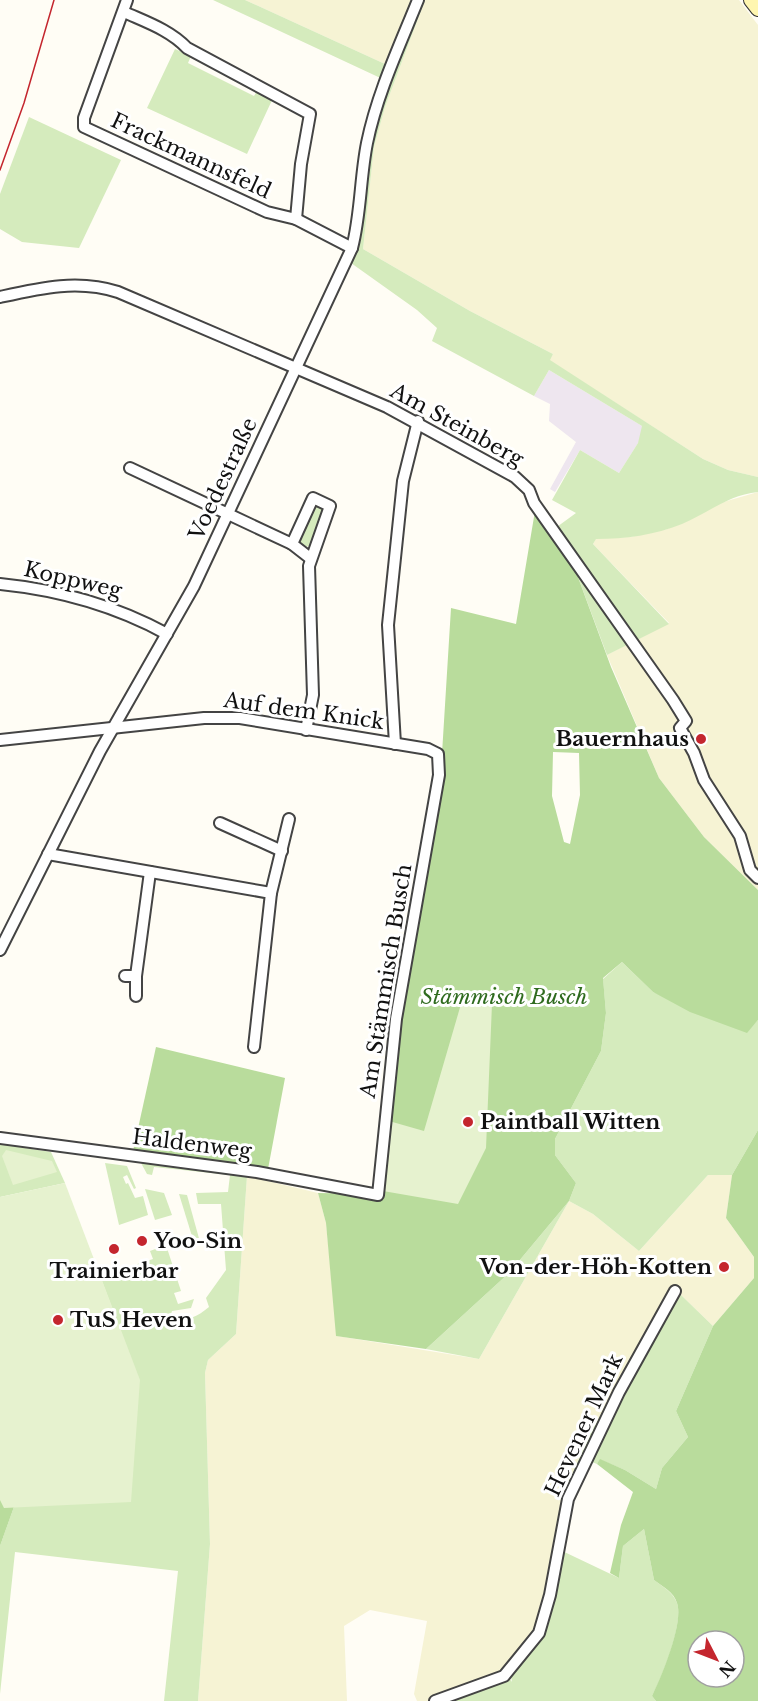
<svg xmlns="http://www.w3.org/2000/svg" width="758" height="1701" font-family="'Libre Baskerville',serif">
<rect width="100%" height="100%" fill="#fffdf5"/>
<path fill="#eee6ef" d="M 549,370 L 647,429 L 619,473 L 580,450 L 555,492 L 550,489 L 576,442 L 549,421 L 550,404 L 534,396 Z"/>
<g fill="#f6f3d4">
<path d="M 245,0 L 411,0 L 385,64 Z"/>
<path d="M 425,0 L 739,0 L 758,25 L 758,477 L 728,470 L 703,459 L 549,360 L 553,354 L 470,311 L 363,249 L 374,147 L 385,107 Z"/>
<path d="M 758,492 L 758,890 L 704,837 L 659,778 L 607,655 L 669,623 L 593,544 L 596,538 L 630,537 L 667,529 L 720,503 Z"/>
<path d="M 708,1175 L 732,1175 L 726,1218 L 754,1257 L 754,1278 L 713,1326 L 680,1294 L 674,1285 L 591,1432 L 568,1483 L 558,1516 L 548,1576 L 550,1578 L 537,1623 L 528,1643 L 505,1672 L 428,1701 L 417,1701 L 414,1694 L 427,1621 L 370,1610 L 344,1626 L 347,1701 L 198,1701 L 210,1544 L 205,1373 L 208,1360 L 236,1334 L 247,1176 L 318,1193 L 326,1223 L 337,1336 L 479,1359 L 569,1201 L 593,1214 L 639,1251 Z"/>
</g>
<g fill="#d5ebbd">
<path d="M 213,0 L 245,0 L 385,64 L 411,0 L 425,0 L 385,107 L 374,147 L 363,249 L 470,311 L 553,354 L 550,360 L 703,459 L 728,470 L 758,477 L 758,492 C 728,495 708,513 682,524 C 655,535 625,539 596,539 L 593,544 L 669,624 L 607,655 L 575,569 L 550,532 L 576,513 L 552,500 L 580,450 L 619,473 L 638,443 L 642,426 L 549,370 L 534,396 L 432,341 L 437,328 L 417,310 L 351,263 C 365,232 362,200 367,167 C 372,138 380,110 389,82 Z"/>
<path d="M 175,49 L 191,56 L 188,63 L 254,96 L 258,89 L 273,98 L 247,154 L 147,108 Z"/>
<path d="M 29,117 L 121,160 L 79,248 L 22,242 L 0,229 L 0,194 Z"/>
<path d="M 315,505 L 320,505 L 324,509 L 311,546 L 303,547 L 299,544 L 298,537 Z"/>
<path d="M 622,962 L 653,992 L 747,1032 L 758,1020 L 758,1130 L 732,1175 L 708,1175 L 639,1251 L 593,1214 L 569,1201 L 479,1359 L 426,1349 L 509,1273 L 569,1201 L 576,1183 L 555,1155 L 555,1139 L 601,1051 L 606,1013 L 603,979 Z"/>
<path d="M 0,1144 L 51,1152 L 65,1183 L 0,1197 Z"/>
<path d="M 105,1163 L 127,1166 L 136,1188 L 134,1189 L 127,1175 L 123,1177 L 126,1184 L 128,1183 L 135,1198 L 143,1196 L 148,1215 L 119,1225 Z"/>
<path d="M 141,1163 L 247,1176 L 236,1334 L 208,1360 L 205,1373 L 210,1544 L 198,1701 L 164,1701 L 178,1571 L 15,1552 L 0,1694 L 0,1546 L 15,1504 L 133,1364 L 100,1276 L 153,1259 L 150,1251 L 166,1245 L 181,1291 L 174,1293 L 178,1304 L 194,1299 L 191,1308 L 172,1311 L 169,1320 C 186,1321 196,1318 209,1307 L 206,1298 L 226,1270 L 221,1204 L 198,1204 L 196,1193 L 228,1192 L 230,1175 L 154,1167 L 152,1175 L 147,1174 Z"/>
<path d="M 145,1189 L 164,1193 L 172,1215 L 155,1220 Z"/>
<path d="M 179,1194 L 187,1195 L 200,1242 L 195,1246 Z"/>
<path d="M 674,1284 L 680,1294 L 713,1326 L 676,1411 L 688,1437 L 662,1468 L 656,1489 L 625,1470 L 601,1460 L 597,1464 L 592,1462 L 584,1478 L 576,1476 L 556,1548 L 619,1578 L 623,1546 L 644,1529 L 654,1580 C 663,1587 673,1592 677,1603 C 684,1622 662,1678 652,1696 L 656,1701 L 428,1701 L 505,1672 L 512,1682 L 511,1676 L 535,1646 L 550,1578 L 558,1516 L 568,1483 L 591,1432 Z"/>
</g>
<g fill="#b9dc9c" fill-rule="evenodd">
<path d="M 535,511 L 575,569 L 611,667 L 659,778 L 704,837 L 758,890 L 758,1020 L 747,1033 L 690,1012 L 653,992 L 622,962 L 603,978 L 606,1013 L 601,1051 L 555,1139 L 555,1155 L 576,1183 L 569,1201 L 509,1273 L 426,1349 L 336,1336 L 326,1223 L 318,1193 L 381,1194 L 404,981 L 441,770 L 451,608 L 516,624 ZM 553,752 L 579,753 L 580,795 L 570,844 L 564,842 L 552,796 Z"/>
<path d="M 156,1047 L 285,1078 L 268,1169 L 133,1151 Z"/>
<path d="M 758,1130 L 758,1701 L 656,1701 L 652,1696 C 661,1678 684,1623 677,1603 C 674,1592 663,1587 654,1580 L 644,1529 L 623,1546 L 619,1578 L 610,1573 L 621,1525 L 633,1492 L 597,1464 L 600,1459 L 625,1470 L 656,1489 L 662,1468 L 688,1437 L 676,1411 L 713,1326 L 754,1278 L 754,1257 L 726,1218 L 732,1175 ZM 698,1641 L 734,1641 L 734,1677 L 698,1677 Z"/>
<path d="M 0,1454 L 15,1504 L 0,1546 Z"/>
</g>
<g fill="#e6f2cf">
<path d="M 461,1004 L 492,1004 L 486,1148 L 458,1204 L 383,1191 L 389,1121 L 424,1131 Z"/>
<path d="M 6,1150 L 52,1161 L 57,1172 L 13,1185 L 2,1156 Z"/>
<path d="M 65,1183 L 140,1380 L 131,1502 L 4,1508 L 0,1500 L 0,1197 Z"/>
</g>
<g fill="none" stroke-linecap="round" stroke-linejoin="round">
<defs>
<g id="street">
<path d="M 124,12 C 146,22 170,30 187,48 L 310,114 L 301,164 L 296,219 L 267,212 L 84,127 L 84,118 L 127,0"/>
<path d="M 296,219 L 352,248"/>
<path d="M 0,297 C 40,288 78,279 118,292 L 387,407 L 515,477 L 529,490 L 534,503 L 673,700 L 686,721 L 680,728 L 694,753 L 704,780 L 740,836 L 750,870 L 758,878"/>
<path d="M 130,468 L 292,544 L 310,558"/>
<path d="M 292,544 L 313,498 L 330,506 L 309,566 L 313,695 L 306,730"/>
<path d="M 0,584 C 60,590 114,605 167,634"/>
<path d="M 0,740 L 204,718 L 240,718 L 428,749 L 438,754 L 439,775 L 396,1019 L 378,1195 L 257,1172 L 0,1138"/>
<path d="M 395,744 L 388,625 L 403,481 L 418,421"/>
<path d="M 220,823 L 282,851"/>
<path d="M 48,854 L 271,893 L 254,1047"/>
<path d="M 271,893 L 289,819"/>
<path d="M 0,950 L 100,751 L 194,586 L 352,248 C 361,214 360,178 367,143 C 377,94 399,47 418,0"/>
<path d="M 125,976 L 136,976 L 136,996"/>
<path d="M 136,976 L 150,872"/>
<path d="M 435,1701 L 504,1676 L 539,1633 L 550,1595 L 568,1499 L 619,1392 L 675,1291"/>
</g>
<path id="secondary" d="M 751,0 L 758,9"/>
</defs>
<use href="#street" stroke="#444" stroke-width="14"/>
<use href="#secondary" stroke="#333" stroke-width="16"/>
<use href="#street" stroke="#fff" stroke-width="10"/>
<use href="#secondary" stroke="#fff6b0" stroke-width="14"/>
<path stroke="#c4262e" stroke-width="1.5" d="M 0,170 L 24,103 L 54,0"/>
</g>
<g fill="#c4262e" stroke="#fff" stroke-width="2">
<circle cx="701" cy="739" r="6"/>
<circle cx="468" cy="1122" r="6"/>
<circle cx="142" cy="1241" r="6"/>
<circle cx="114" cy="1249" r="6"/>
<circle cx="724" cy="1267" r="6"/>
<circle cx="58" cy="1320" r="6"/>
</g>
<g text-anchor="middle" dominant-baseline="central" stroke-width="6" stroke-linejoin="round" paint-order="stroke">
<g font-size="21" fill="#111" stroke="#fff">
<text transform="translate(191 156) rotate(25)">Frackmannsfeld</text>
<text transform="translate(457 425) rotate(29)">Am Steinberg</text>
<text transform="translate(223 479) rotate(-65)">Voedestraße</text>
<text transform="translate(73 580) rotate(13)">Koppweg</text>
<text transform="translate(304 711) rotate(8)">Auf dem Knick</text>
<text transform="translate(386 981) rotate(-81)">Am Stämmisch Busch</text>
<text transform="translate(192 1144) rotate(7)">Haldenweg</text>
<text transform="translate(584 1425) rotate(-65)">Hevener Mark</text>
</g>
<g font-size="21" font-weight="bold" fill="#111" stroke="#fff" text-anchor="start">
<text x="689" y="739" text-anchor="end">Bauernhaus</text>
<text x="480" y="1122">Paintball Witten</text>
<text x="154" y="1241">Yoo-Sin</text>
<text x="712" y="1267" text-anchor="end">Von-der-Höh-Kotten</text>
<text x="114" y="1271" text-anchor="middle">Trainierbar</text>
<text x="70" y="1320">TuS Heven</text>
</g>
<g font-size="21" font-style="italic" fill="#2f6b1f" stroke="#fff">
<text x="504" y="997">Stämmisch Busch</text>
</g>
</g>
<g transform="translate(716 1659) rotate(132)"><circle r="28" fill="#ffffff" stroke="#a0a0a0" stroke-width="1.5"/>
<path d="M0-4.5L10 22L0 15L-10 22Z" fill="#c4262e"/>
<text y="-9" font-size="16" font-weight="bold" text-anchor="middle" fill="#111111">N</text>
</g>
</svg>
